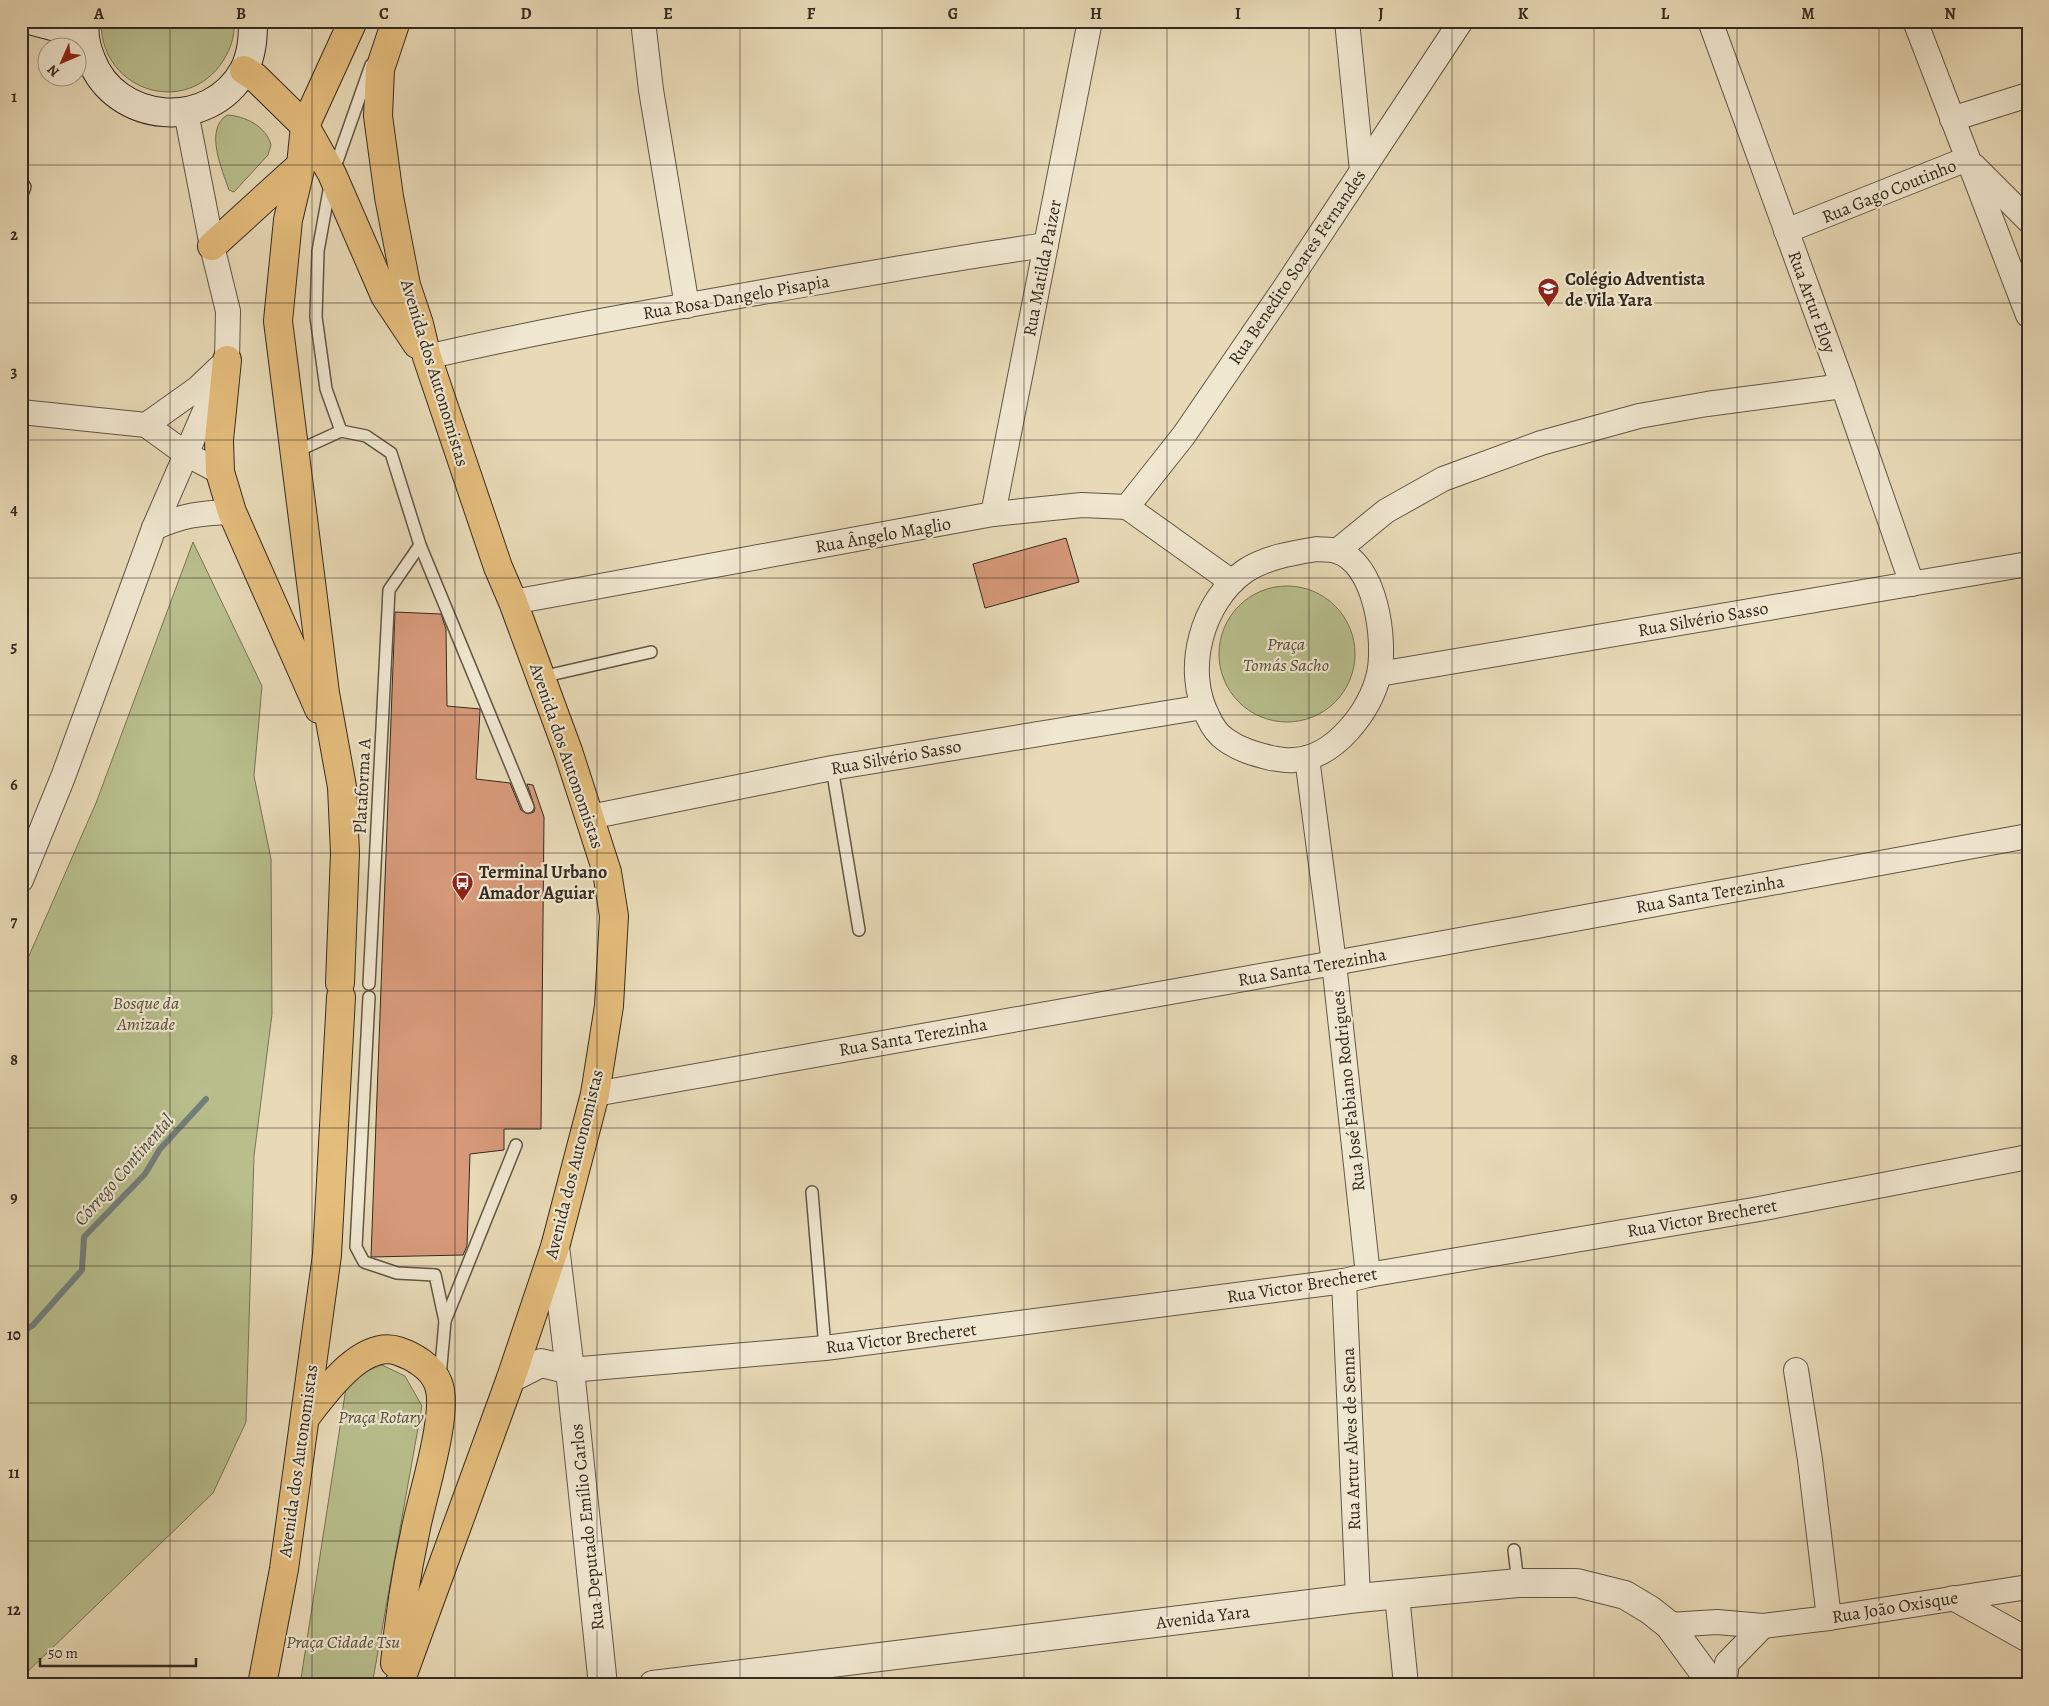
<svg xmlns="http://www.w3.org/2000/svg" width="2049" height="1706" font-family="Alegreya,serif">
<rect width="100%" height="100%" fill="#e8dab7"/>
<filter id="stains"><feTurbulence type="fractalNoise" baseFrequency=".004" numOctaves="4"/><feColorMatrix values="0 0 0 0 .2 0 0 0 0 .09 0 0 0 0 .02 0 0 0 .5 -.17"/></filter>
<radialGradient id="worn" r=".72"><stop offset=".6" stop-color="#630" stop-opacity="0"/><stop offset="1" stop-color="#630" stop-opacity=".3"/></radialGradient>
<g fill="#b8bf8d" stroke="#767456">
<path d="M 101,21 L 234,21 C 235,32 232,45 227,54 C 193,120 100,94 101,21 Z"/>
<path d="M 227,115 C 245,116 266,126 271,145 L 268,155 L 234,192 L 229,190 C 222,169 204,130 227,115 Z"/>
<path d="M 193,542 L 262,686 L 254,776 L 271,859 L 272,1014 L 254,1156 L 246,1422 L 213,1493 L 21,1678 L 21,974 L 96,803 Z"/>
<circle cx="1287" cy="654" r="68"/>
<path d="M 382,1365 L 405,1376 L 422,1406 L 372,1685 L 300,1685 L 346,1388 L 364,1372 Z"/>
</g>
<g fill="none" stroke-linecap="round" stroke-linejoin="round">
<path stroke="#727f7c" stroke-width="6" d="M 21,1333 L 33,1325 L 82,1270 L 84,1237 L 145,1174 L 160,1149 L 206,1099"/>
</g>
<g fill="#d69979" stroke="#342a20">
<path d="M 1066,538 L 1079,582 L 985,608 L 973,564 Z"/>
<path d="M 395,612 L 441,614 L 446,629 L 447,706 L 480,709 L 480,711 L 476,779 L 510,783 L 521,810 L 528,814 L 534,812 L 535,808 L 527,784 L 533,785 L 544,817 L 541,1129 L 504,1129 L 504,1150 L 470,1154 L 467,1246 L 463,1255 L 371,1257 Z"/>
</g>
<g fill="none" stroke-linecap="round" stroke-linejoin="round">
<defs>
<g id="service">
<path d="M 334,170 L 371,65"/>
<path d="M 21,181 L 25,187 L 21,197"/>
<path d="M 330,185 L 318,251 L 316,317 L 326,389 L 341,431"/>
<path d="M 295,452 L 341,431 L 366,436 L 391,453 L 420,545 L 528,807"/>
<path d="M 541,677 L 651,652"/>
<path d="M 832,768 L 859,930"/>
<path d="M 369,984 L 389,590 L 420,545"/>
<path d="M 369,997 L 356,1247 L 364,1262 L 397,1273 L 435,1275 L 445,1321 L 440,1377"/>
<path d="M 812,1192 L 825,1348"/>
<path d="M 445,1321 L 516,1145"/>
<path d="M 1514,1550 L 1518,1583"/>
</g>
<g id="minor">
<path d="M 643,21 L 651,90 L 687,306"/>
<path d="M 1347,21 L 1362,171"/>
<path d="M 1710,21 L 1843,386 L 1912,584"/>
<path d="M 1915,21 L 2028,315"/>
<path d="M 1952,119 L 2028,95"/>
<path d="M 1974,166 L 2028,220"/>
<path d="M 1786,231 L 1967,159"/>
<path d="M 427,357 C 534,332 643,313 751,294 C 849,277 947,259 1046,245"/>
<path d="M 21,412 L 146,425 L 186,454 L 220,472"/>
<path d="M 146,425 L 198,388 L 219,368"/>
<path d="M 1127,507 L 1184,435 L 1284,289 L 1461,21"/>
<path d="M 993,514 L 1090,21"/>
<path d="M 154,528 C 183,515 200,513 232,512"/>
<path d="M 1317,549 C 1323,550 1330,549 1336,551 C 1376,562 1386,640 1379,674 C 1370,711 1335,758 1294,760 C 1286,761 1278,759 1271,758 C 1255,754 1240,750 1226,740 C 1217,734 1212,726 1208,717 C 1183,670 1202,601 1245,571 C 1266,557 1293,553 1317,549 Z"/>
<path d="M 1337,551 L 1386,511 L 1443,479 L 1541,443 L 1639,416 L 1707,404 L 1843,386"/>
<path d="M 513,602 L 993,514 L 1082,505 L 1127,507 L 1232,582"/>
<path d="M 1379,674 L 2028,564"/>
<path d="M 1307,758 L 1334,963 L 1368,1275"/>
<path d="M 590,817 L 832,768 L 1203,707"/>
<path d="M 21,880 L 63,777 L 154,528 L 227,360 L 228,311 L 212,246 L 186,112"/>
<path d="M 595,1094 L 1334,963 L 2028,836"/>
<path d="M 1344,1281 L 1358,1598"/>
<path d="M 570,1370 L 825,1348 L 1344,1281 L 1368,1275 L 1759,1209 L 2028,1157"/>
<path d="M 1796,1370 L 1810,1460 L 1829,1618"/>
<path d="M 1397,1595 L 1406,1685"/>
<path d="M 1953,1598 L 2028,1640"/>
<path d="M 1669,1625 L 1717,1622 L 1763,1626 L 1829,1618 L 2028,1587"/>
<path d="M 1724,1685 L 1727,1663 L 1763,1626"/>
</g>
<g id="tertiary">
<path d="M 555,1247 L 570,1370 L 603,1685"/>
<path d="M 511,1378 L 541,1363 L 570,1370"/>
<path d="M 653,1685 L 1358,1598 L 1518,1583 L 1577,1583 L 1625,1595 L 1650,1610 L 1669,1625 L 1713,1685"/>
</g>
<g id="secondary">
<path d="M 33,21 L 56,27 L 86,45"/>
<path d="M 85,21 C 83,34 86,47 91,59 C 115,124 210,132 244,70 C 252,54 253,38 253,21"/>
</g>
<g id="primary">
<path d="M 396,21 L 380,69 L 378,116 L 389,197 L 406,285 L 419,324 L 427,357 L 498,567 L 513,602 L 568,751 L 607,872 L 614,916 L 609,1006 L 595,1094 L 555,1247 L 511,1378 L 399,1685"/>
<path d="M 244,70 L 255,77 L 305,126 L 332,174 L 385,296 L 417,344"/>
<path d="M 212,246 L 301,165"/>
<path d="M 227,360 L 219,440 L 220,472 L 232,512 L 319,709"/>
<path d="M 340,983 L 345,853 L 342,787 L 325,693 L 278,321 L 288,220 L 301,165 L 305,126 L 353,21"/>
<path d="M 305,1418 C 324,1393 362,1339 398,1351 C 413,1356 432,1367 438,1383 C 450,1411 422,1496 416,1528 C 407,1570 399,1619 395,1663"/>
<path d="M 262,1685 L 284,1569 L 327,1255 L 341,997"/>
</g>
</defs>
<use href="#service" stroke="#615646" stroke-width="14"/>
<use href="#minor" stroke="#615646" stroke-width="26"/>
<use href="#tertiary" stroke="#615646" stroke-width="30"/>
<use href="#secondary" stroke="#342a20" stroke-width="30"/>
<use href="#primary" stroke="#342a20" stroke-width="30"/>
<use href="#service" stroke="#f0e7d0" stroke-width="11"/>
<use href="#minor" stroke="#f0e7d0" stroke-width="24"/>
<use href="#tertiary" stroke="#f0e7d0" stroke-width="28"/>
<use href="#secondary" stroke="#f0e7d0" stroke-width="28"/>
<use href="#primary" stroke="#e4bd7c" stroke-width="28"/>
</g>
<path fill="none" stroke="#342a20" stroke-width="1" stroke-opacity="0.55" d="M 170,21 L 170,1685M 312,21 L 312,1685M 455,21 L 455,1685M 597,21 L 597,1685M 740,21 L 740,1685M 882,21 L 882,1685M 1024,21 L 1024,1685M 1167,21 L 1167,1685M 1309,21 L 1309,1685M 1452,21 L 1452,1685M 1594,21 L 1594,1685M 1737,21 L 1737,1685M 1879,21 L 1879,1685M 21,165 L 2028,165M 21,303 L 2028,303M 21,440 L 2028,440M 21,578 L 2028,578M 21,715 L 2028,715M 21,853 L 2028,853M 21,991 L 2028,991M 21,1128 L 2028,1128M 21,1266 L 2028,1266M 21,1403 L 2028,1403M 21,1541 L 2028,1541"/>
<defs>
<symbol id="school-pin" viewBox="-11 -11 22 30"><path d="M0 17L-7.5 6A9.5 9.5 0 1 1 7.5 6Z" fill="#8f2418" stroke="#f0e7d0"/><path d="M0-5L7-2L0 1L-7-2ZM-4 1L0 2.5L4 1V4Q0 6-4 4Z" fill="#fff"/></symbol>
<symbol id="bus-pin" viewBox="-11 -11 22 30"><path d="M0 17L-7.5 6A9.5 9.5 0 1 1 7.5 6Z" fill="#8f2418" stroke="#f0e7d0"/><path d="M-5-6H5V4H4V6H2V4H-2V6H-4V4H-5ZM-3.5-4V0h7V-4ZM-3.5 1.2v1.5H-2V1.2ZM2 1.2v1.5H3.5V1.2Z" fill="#fff"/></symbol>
</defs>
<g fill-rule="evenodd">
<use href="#school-pin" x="1536" y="276" width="25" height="34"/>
<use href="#bus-pin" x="450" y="870" width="25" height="34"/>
</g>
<g text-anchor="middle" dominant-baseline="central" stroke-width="4.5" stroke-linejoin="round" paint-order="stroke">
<g font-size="18" fill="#342a20" stroke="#f0e7d0">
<text transform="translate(1889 191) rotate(-22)">Rua Gago Coutinho</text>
<text transform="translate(1297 267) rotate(-56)">Rua Benedito Soares Fernandes</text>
<text transform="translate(1042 268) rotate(-79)">Rua Matilda Paizer</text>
<text transform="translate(736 297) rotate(-10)">Rua Rosa Dangelo Pisapia</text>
<text transform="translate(1812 302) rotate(70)">Rua Artur Eloy</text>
<text transform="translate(435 373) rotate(73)">Avenida dos Autonomistas</text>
<text transform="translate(883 535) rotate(-10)">Rua Ângelo Maglio</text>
<text transform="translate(1703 619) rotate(-10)">Rua Silvério Sasso</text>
<text transform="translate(567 756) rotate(71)">Avenida dos Autonomistas</text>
<text transform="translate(896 757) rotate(-10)">Rua Silvério Sasso</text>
<text transform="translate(362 786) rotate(-87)">Plataforma A</text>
<text transform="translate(1710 894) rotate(-10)">Rua Santa Terezinha</text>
<text transform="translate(1312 967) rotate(-10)">Rua Santa Terezinha</text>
<text transform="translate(913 1037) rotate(-10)">Rua Santa Terezinha</text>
<text transform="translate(1348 1091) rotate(-96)">Rua José Fabiano Rodrigues</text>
<text transform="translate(574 1164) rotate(-76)">Avenida dos Autonomistas</text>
<text transform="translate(1702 1218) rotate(-10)">Rua Victor Brecheret</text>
<text transform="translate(1302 1285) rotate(-9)">Rua Victor Brecheret</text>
<text transform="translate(901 1338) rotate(-7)">Rua Victor Brecheret</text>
<text transform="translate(1351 1439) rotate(-92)">Rua Artur Alves de Senna</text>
<text transform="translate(298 1461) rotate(-82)">Avenida dos Autonomistas</text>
<text transform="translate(587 1527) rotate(-96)">Rua Deputado Emílio Carlos</text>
<text transform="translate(1895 1607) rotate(-9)">Rua João Oxisque</text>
<text transform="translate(1203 1617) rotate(-7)">Avenida Yara</text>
</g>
<g font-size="18" font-weight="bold" fill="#342a20" stroke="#f0e7d0" text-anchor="start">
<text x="1565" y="279">Colégio Adventista<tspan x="1565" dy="21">de Vila Yara</tspan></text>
<text x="479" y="872">Terminal Urbano<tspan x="479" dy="21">Amador Aguiar</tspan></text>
</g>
<g font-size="18" font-style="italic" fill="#554f3b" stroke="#f0e7d0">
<text x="1286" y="644">Praça<tspan x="1286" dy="21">Tomás Sacho</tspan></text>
<text x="146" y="1003">Bosque da<tspan x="146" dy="21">Amizade</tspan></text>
<text x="381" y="1417">Praça Rotary</text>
<text x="343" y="1642">Praça Cidade Tsu</text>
</g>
<g font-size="19" font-style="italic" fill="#4e4e46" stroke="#f0e7d0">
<text transform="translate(124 1170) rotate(-49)">Córrego Continental</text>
</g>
</g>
<rect width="2049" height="1706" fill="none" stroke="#e8dab7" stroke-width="55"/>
<g transform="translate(62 62) rotate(225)"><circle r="24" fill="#f0e7d0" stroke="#a59b8a"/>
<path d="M0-4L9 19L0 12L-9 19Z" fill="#8f2418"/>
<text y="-8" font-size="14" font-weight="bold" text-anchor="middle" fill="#342a20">N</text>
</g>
<path d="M40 1658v8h156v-8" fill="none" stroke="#342a20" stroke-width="2.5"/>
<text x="48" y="1658" font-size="15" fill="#342a20" stroke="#f0e7d0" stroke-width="4" paint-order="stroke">50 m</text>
<rect x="28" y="28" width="1994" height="1650" fill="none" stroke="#342a20" stroke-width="2"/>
<g font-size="16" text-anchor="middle" font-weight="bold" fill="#342a20">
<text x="99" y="19">A</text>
<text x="241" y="19">B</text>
<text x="384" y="19">C</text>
<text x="526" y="19">D</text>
<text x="668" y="19">E</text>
<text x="811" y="19">F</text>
<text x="953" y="19">G</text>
<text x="1096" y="19">H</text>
<text x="1238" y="19">I</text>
<text x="1381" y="19">J</text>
<text x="1523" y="19">K</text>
<text x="1665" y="19">L</text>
<text x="1808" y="19">M</text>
<text x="1950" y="19">N</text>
<text x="14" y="102">1</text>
<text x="14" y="240">2</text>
<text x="14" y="377">3</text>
<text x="14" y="515">4</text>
<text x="14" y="652">5</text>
<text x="14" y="790">6</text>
<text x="14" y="927">7</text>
<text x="14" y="1065">8</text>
<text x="14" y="1203">9</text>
<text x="14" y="1340">10</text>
<text x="14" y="1478">11</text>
<text x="14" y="1615">12</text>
</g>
<rect width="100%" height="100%" filter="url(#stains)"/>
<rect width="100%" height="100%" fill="url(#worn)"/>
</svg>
